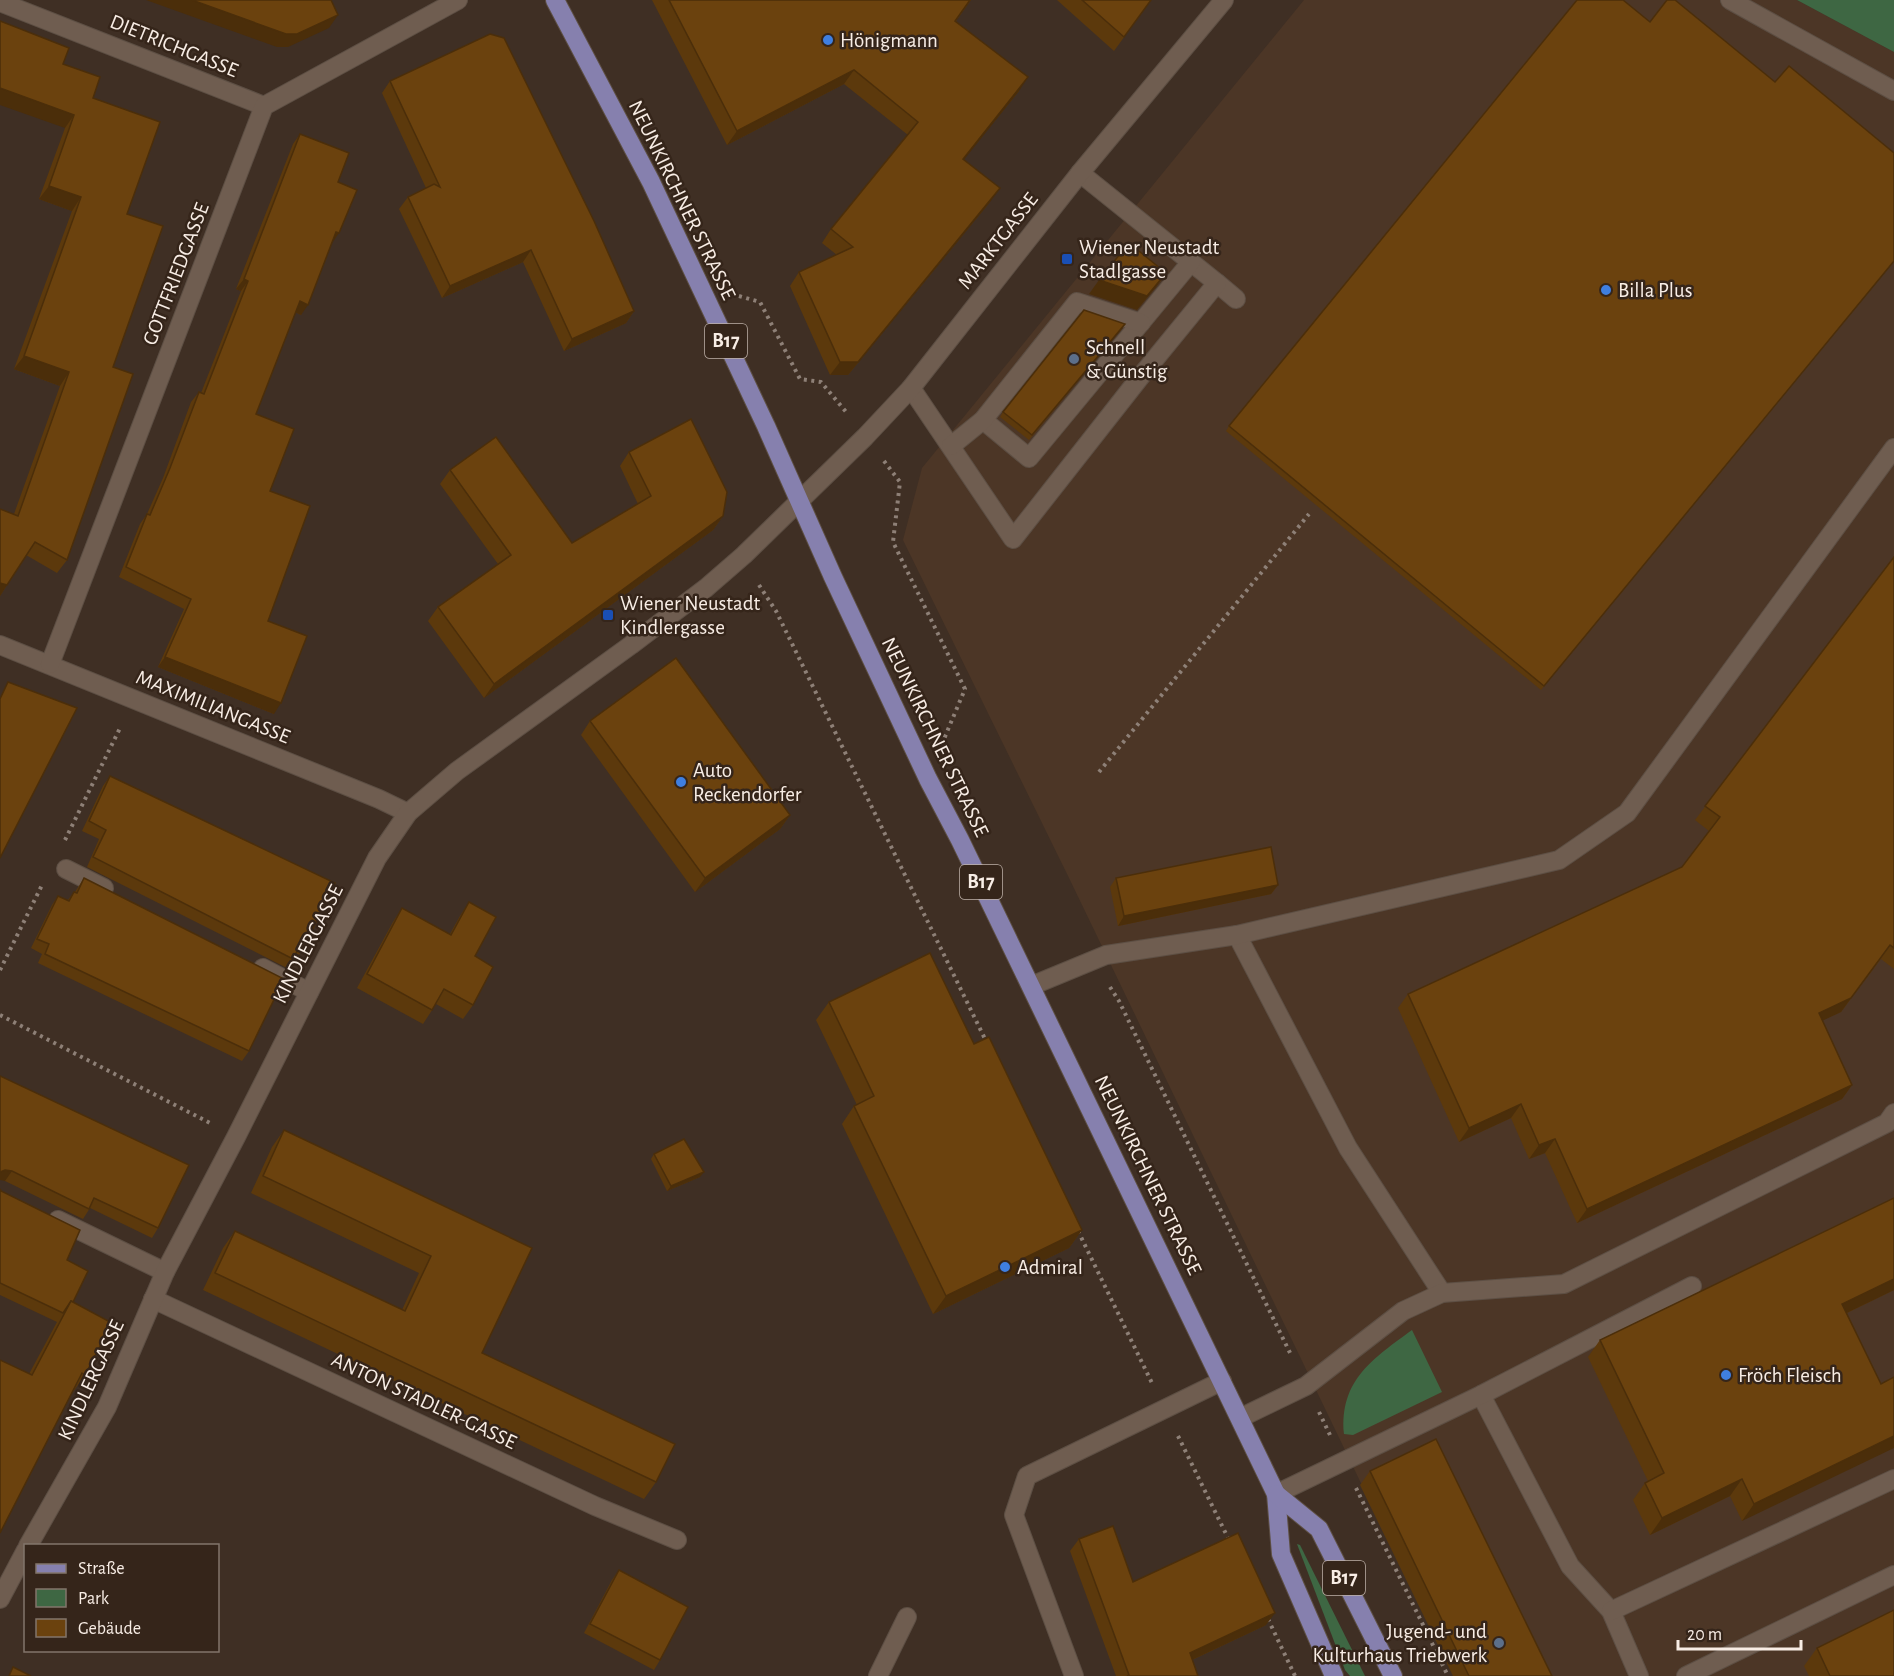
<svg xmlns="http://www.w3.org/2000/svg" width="1894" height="1676" font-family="'Alegreya Sans',sans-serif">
<rect width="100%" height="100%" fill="#3f2f24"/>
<path fill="#4c3626" d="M 1304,0 L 1797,0 L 1894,52 L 1894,1676 L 1454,1676 L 1070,880 L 903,540 L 922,468 Z"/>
<g fill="#3e6743">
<path d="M 1797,0 L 1894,0 L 1894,52 Z"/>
<path d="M 1412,1330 L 1442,1392 L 1353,1435 L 1344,1434 C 1339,1380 1374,1358 1412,1330 Z"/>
<path d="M 1297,1544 L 1300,1545 L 1365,1676 L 1350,1676 L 1345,1670 Z"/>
</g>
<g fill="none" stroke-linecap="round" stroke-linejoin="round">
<defs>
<g id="lane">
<path d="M 1730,0 L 1894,91"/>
<path d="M 1217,283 L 1236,299"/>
<path d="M 911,388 L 1013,539 L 1141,376 L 1217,283 L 1080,173"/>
<path d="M 983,420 L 1029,458 L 1191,262"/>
<path d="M 951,446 L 983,420 L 1077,302 L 1141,323"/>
<path d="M 66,869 L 104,888"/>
<path d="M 1237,935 L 1348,1148 L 1442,1293"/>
<path d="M 263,968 L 309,992"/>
<path d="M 1031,986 L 1106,955 L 1237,935 L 1559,860 L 1627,813 L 1894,448"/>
<path d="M 58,1220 L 165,1272"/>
<path d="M 1481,1395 L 1570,1566 L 1611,1611 L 1639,1676"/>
<path d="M 1240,1418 L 1306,1386 L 1403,1311 L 1442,1293 L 1564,1284 L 1887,1123 L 1894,1113"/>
<path d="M 1276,1494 L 1481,1395 L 1692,1286"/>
<path d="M 1611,1611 L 1894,1479"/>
<path d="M 878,1676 L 907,1617"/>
<path d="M 1686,1676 L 1894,1575"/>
</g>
<g id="street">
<path d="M 0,2 L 264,106"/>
<path d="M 0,645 L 379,799 L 408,813"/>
<path d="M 50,664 L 264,106 L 458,0"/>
<path d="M 153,1299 L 595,1506 L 677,1540"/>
<path d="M 28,1546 L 107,1407 L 165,1272 L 236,1137 L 377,858 L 408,813 L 457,771 L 631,645 L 706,588 L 744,555 L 865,437 L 911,388 L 1080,173 L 1224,0"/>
<path d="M 0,1599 L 26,1550"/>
<path d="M 1074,1676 L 1014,1515 L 1027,1476 L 1222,1381"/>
</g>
<g id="primary">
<path d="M 555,0 L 651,182 L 766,426 L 833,577 L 928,779 L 960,840 L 1276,1494 L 1281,1554 L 1334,1676"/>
<path d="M 1276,1494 L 1319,1529 L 1393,1676"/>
</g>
</defs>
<use href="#lane" stroke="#5d4f44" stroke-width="20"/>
<use href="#street" stroke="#5d4f44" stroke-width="20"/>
<use href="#primary" stroke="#5d4f44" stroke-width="20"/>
<g stroke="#8e8077" stroke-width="4" stroke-dasharray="3 4.5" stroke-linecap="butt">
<path d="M 739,296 L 760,302 L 800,379 L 821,382 L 847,413"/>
<path d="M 884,461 L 900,482 L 893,542 L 965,689 L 944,739"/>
<path d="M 759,585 L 776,611 L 987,1043"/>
<path d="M 1099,772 L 1309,514"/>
<path d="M 65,840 L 121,726"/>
<path d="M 0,970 L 42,885"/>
<path d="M 1110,987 L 1119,1001 L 1292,1357"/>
<path d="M 0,1015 L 210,1123"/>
<path d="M 1078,1231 L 1152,1383"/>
<path d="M 1319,1412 L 1330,1435"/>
<path d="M 1178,1436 L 1230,1542"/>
<path d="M 1356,1488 L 1448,1676"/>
<path d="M 1268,1619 L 1295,1676"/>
</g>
<use href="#lane" stroke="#6f5d50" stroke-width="18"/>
<use href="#street" stroke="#6f5d50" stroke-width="18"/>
<use href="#primary" stroke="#8680ae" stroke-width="18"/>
</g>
<g fill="#5c390c">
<path d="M 652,0 L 971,0 L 956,21 L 1019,91 L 964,159 L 990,202 L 848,375 L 830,375 L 790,286 L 799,272 L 837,255 L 822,243 L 831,229 L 908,135 L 844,84 L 727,145 Z"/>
<path d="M 1057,0 L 1151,0 L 1114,51 Z"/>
<path d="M 1650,22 L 1775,82 L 1894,153 L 1894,261 L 1541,690 L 1226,431 L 1229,426 Z"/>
<path d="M 63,64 L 93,98 L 127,214 L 113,367 L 67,560 L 57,573 L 26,555 L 0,596 L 0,509 L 14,514 L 60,386 L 14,369 L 72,211 L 39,199 L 65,128 Z"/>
<path d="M 390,81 L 634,311 L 626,323 L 564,351 L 523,262 L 442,298 L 399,209 L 408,197 L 426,188 L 382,93 Z"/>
<path d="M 300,134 L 338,182 L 332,243 L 301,315 L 295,312 L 256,414 L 270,491 L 268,621 L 274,714 L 158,667 L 184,609 L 119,577 L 140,524 L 147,514 L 163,478 L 191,402 L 199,392 L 201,393 L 241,291 L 236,289 L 293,144 Z"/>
<path d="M 1121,328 L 1029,440 L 1000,417 L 1003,412 Z"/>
<path d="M 629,452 L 723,516 L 713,530 L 484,698 L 428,621 L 438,607 L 498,564 L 440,484 L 450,470 L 572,543 L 638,504 L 620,466 Z"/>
<path d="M 1894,557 L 1894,969 L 1881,959 L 1841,1012 L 1822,1020 L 1852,1085 L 1842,1099 L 1577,1223 L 1545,1153 L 1529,1159 L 1511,1118 L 1459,1142 L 1398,1008 L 1408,994 L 1682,867 L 1709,831 L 1695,820 Z"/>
<path d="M 590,721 L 790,815 L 780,829 L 695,892 L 581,735 Z"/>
<path d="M 110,776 L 305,945 L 299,955 L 296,953 L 287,968 L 87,867 L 99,839 L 82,831 L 103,786 Z"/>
<path d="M 84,878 L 249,1051 L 242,1061 L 38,963 L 42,954 L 31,948 L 52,905 L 58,896 L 68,900 L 74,892 L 75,892 Z"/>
<path d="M 1116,878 L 1278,885 L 1271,894 L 1118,926 L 1110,887 Z"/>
<path d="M 469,902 L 475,956 L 473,1005 L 463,1019 L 436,1004 L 423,1024 L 357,988 L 393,922 L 402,908 L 450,934 L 460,916 Z"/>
<path d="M 829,1002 L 974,1044 L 1082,1230 L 1069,1248 L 933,1314 L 842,1124 L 854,1106 L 857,1105 L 816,1020 Z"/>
<path d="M 0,1076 L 158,1228 L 152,1238 L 90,1208 L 83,1219 L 5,1181 Z"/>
<path d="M 284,1130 L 532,1248 L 482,1353 L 656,1482 L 644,1499 L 203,1290 L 223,1248 L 235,1231 L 402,1310 L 419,1273 L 251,1193 L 272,1147 Z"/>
<path d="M 654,1154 L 700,1177 L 667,1191 L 651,1159 Z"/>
<path d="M 0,1189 L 67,1260 L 73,1302 L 85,1375 L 70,1396 L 29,1374 L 57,1322 L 0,1295 Z"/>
<path d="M 1894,1198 L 1894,1290 L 1847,1313 L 1881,1384 L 1742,1521 L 1730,1496 L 1650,1535 L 1633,1500 L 1645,1483 L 1648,1481 L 1588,1357 L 1600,1340 Z"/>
<path d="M 1370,1471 L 1552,1676 L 1453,1676 L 1360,1485 Z"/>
<path d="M 1079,1539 L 1133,1582 L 1266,1625 L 1192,1660 L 1198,1676 L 1116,1676 L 1070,1551 Z"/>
<path d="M 619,1570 L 660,1660 L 654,1670 L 584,1633 L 612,1580 Z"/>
<path d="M 1817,1648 L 1894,1676 L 1809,1676 L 1804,1666 Z"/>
</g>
<g fill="#4b2e0a">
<path d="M 146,0 L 192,0 L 338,15 L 329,28 L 288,47 L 277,47 Z"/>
<path d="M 854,70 L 844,84 L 727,145 L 737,131 Z"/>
<path d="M 1028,77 L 1019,91 L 954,172 L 963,159 Z"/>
<path d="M 0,88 L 74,115 L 65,128 L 0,105 Z"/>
<path d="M 49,186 L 81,197 L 72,211 L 39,199 Z"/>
<path d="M 1000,188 L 990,202 L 848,375 L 830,375 L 840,362 Z"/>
<path d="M 336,232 L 339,233 L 332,243 Z"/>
<path d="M 531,250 L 523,262 L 442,298 L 450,286 Z"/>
<path d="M 1166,273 L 1156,287 L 1137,310 L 1089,294 L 1099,280 Z"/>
<path d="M 244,279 L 248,281 L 241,291 L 236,289 Z"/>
<path d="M 300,301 L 308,305 L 301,315 L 293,311 Z"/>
<path d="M 634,311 L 626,323 L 564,351 L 572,339 Z"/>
<path d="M 24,356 L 69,372 L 60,386 L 14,369 Z"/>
<path d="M 723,516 L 713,530 L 484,698 L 494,684 Z"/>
<path d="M 0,583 L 7,585 L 0,596 Z"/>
<path d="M 165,657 L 281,703 L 274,714 L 158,667 Z"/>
<path d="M 790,815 L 780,829 L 695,892 L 705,878 Z"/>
<path d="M 1278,885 L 1271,894 L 1118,926 L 1124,916 Z"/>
<path d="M 1890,945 L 1841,1012 L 1809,1027 L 1819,1013 Z"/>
<path d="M 1852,1085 L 1842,1099 L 1577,1223 L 1587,1209 Z"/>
<path d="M 1521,1104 L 1511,1118 L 1459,1142 L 1469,1128 Z"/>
<path d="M 1555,1139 L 1545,1153 L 1529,1159 L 1539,1145 Z"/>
<path d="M 5,1170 L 12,1171 L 5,1181 L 0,1180 L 0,1172 Z"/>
<path d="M 704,1172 L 700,1177 L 667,1191 L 671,1186 Z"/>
<path d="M 1082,1230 L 1069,1248 L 933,1314 L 946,1296 Z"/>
<path d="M 1894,1279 L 1894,1290 L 1830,1321 L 1842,1304 Z"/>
<path d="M 1894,1436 L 1894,1448 L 1742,1521 L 1754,1504 Z"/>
<path d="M 1742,1479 L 1730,1496 L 1650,1535 L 1662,1518 Z"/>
<path d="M 1275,1613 L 1266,1625 L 1181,1665 L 1190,1653 Z"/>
</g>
<g fill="#6b420e" stroke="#4b2e0a" stroke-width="1.5">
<path d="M 192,0 L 331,0 L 338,15 L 297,34 L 286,34 Z"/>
<path d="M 669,0 L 970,0 L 955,21 L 1028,77 L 963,159 L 1000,188 L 858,362 L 840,362 L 799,272 L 853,247 L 831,229 L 918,122 L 854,70 L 737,131 Z"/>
<path d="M 1082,0 L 1151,0 L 1124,37 Z"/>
<path d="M 1577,0 L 1623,0 L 1650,22 L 1667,0 L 1675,0 L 1775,82 L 1789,66 L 1894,153 L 1894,261 L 1544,686 L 1229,426 Z"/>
<path d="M 0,21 L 69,48 L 63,64 L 100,77 L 93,98 L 160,122 L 127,214 L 163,226 L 113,367 L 133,374 L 67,560 L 35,542 L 7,585 L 0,583 L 0,509 L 18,516 L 69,372 L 24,356 L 81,197 L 49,186 L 74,115 L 0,88 Z"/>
<path d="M 490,34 L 504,38 L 594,221 L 634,311 L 572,339 L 531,250 L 450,286 L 408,197 L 434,184 L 440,187 L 390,81 Z"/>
<path d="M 300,134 L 349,153 L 338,182 L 357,190 L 339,233 L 336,232 L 308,305 L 300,301 L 256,414 L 294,429 L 270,491 L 310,506 L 268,621 L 307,636 L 281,703 L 165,657 L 191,599 L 126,567 L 147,514 L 150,515 L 170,468 L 199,392 L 204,394 L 248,281 L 244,279 Z"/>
<path d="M 1129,243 L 1166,273 L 1147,296 L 1099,280 Z"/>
<path d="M 1084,310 L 1125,324 L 1032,435 L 1003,412 Z"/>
<path d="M 691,419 L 727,492 L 723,516 L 494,684 L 438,607 L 511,555 L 450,470 L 496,437 L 572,543 L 651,496 L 629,452 Z"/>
<path d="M 1894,557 L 1894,948 L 1890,945 L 1851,998 L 1819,1013 L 1852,1085 L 1587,1209 L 1555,1139 L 1539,1145 L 1521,1104 L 1469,1128 L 1408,994 L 1682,867 L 1720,817 L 1705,806 Z"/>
<path d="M 676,658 L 790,815 L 705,878 L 590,721 Z"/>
<path d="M 8,682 L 77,708 L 0,858 L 0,699 Z"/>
<path d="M 110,776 L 335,883 L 305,945 L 301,943 L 293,959 L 93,857 L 106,830 L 89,821 Z"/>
<path d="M 1271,847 L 1278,885 L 1124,916 L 1116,878 Z"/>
<path d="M 84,878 L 284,979 L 249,1051 L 45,954 L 49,944 L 37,939 L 58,896 L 69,901 L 74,892 L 77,893 Z"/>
<path d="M 469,902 L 496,917 L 475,956 L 493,967 L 473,1005 L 444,989 L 432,1010 L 367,974 L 402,908 L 451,935 Z"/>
<path d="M 930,953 L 974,1044 L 989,1037 L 1082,1230 L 946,1296 L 854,1106 L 874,1096 L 829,1002 Z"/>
<path d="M 0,1076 L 189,1165 L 158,1228 L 94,1198 L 89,1209 L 12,1171 L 5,1170 L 0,1172 Z"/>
<path d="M 284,1130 L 532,1248 L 482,1353 L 675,1444 L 656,1482 L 215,1273 L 235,1231 L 405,1311 L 431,1256 L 263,1176 Z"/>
<path d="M 684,1139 L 704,1172 L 671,1186 L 654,1154 Z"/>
<path d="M 0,1189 L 1,1191 L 80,1230 L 67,1260 L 88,1271 L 73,1302 L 71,1301 L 63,1313 L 0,1283 Z"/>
<path d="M 1894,1198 L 1894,1279 L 1842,1304 L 1881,1384 L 1894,1377 L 1894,1436 L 1754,1504 L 1742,1479 L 1662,1518 L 1645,1483 L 1664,1473 L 1600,1340 Z"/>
<path d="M 71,1301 L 112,1323 L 85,1375 L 82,1373 L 0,1533 L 0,1360 L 32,1375 Z"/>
<path d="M 1436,1439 L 1552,1676 L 1469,1676 L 1370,1471 Z"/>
<path d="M 1113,1526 L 1133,1582 L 1238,1533 L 1275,1613 L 1190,1653 L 1198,1676 L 1127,1676 L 1129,1675 L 1079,1539 Z"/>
<path d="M 619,1570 L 688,1607 L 660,1660 L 590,1624 Z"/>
<path d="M 1894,1610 L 1894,1676 L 1830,1676 L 1817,1648 Z"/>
<path d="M 13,1667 L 31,1676 L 9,1676 Z"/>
</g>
<g fill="#3f7fe0" stroke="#35251a" stroke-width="2">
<circle cx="828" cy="40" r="6"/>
<circle cx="1606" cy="290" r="6"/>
<circle cx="681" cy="782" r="6"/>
<circle cx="1005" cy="1267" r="6"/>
<circle cx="1726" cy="1375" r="6"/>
</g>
<g fill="#1a4fb4" stroke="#35251a" stroke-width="2">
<rect x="1061" y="253" width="12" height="12" rx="3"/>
<rect x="602" y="609" width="12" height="12" rx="3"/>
</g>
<g fill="#5c6f8a" stroke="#35251a" stroke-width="2">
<circle cx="1074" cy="359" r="6"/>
<circle cx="1499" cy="1643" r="6"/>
</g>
<g text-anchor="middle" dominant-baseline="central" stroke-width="5" stroke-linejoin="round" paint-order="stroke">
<g fill="#35251a" stroke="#beb1a8" stroke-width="1.5">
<rect x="705" y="324" width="42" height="34" rx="4.5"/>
<rect x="960" y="865" width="42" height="34" rx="4.5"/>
<rect x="1323" y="1561" width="42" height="34" rx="4.5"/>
</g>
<g font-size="20" font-weight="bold" fill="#f8ede5">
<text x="726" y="341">B17</text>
<text x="981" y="882">B17</text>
<text x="1344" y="1578">B17</text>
</g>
<g font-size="21" fill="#f8ede5" stroke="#35251a" text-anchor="start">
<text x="840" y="40">Hönigmann</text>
<text x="1079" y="247">Wiener Neustadt<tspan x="1079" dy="24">Stadlgasse</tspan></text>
<text x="1618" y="290">Billa Plus</text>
<text x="1086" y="347">Schnell<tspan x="1086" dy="24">&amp; Günstig</tspan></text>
<text x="620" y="603">Wiener Neustadt<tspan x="620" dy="24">Kindlergasse</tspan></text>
<text x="693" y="770">Auto<tspan x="693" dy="24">Reckendorfer</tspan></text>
<text x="1017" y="1267">Admiral</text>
<text x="1738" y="1375">Fröch Fleisch</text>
<text x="1487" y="1631" text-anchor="end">Jugend- und<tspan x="1487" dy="24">Kulturhaus Triebwerk</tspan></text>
</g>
<g font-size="21" fill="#f8ede5" stroke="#35251a">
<text transform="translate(174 46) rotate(22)">DIETRICHGASSE</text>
<text transform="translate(682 200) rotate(64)">NEUNKIRCHNER STRASSE</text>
<text transform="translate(998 241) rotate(-52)">MARKTGASSE</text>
<text transform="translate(176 274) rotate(-69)">GOTTFRIEDGASSE</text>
<text transform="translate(213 707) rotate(22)">MAXIMILIANGASSE</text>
<text transform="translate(935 737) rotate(64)">NEUNKIRCHNER STRASSE</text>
<text transform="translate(308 944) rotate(-63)">KINDLERGASSE</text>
<text transform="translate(1148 1175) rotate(64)">NEUNKIRCHNER STRASSE</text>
<text transform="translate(91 1380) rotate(-65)">KINDLERGASSE</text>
<text transform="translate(424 1401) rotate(25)">ANTON STADLER-GASSE</text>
</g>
</g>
<rect x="24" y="1544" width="195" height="108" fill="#35251a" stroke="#83756b" stroke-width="1.5"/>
<rect x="36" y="1564" width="30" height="9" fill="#8680ae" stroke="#83756b" stroke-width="1.5"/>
<text x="78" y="1574" font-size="18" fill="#f8ede5">Straße</text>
<rect x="36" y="1589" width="30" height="18" fill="#3e6743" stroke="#83756b" stroke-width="1.5"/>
<text x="78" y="1604" font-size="18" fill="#f8ede5">Park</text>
<rect x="36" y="1619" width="30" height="18" fill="#6b420e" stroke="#83756b" stroke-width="1.5"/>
<text x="78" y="1634" font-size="18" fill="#f8ede5">Gebäude</text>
<path d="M1678 1640v9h123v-9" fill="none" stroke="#f8ede5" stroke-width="3"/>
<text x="1687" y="1640" font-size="18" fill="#f8ede5" stroke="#35251a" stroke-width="4.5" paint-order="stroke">20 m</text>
</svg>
